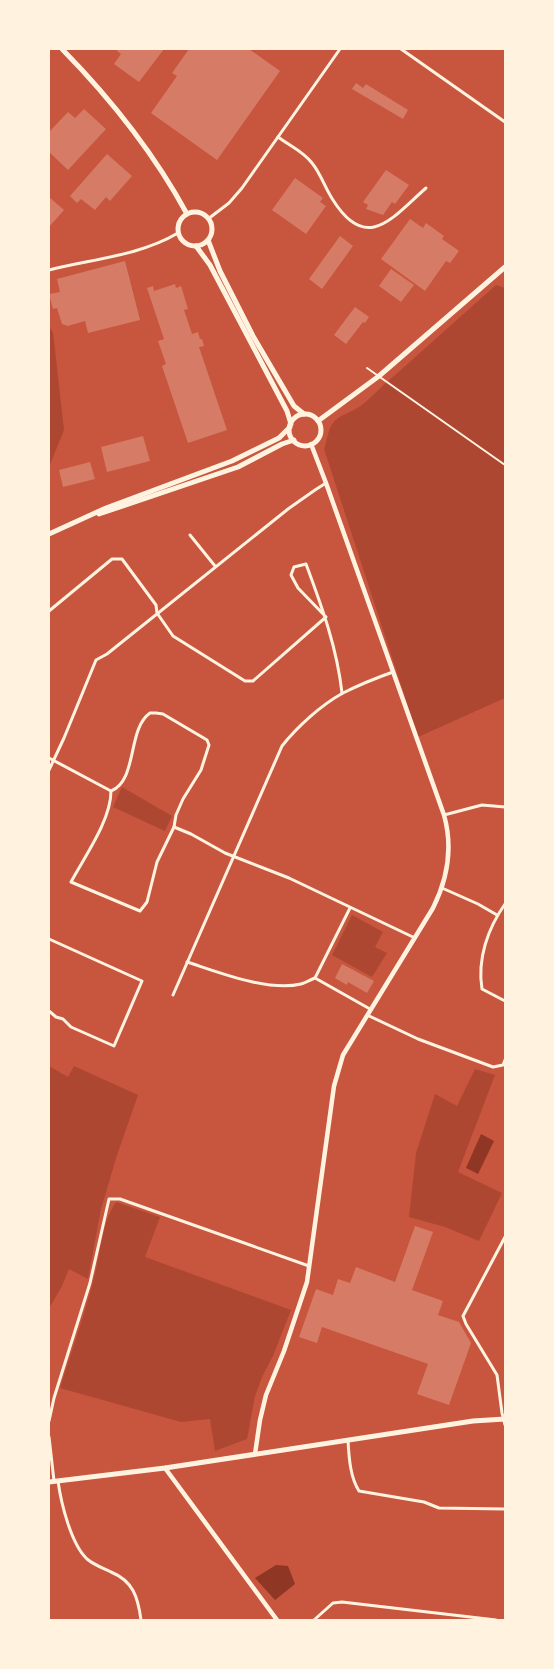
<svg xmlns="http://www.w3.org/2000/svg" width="554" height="1669" font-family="Figtree,sans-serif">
<rect width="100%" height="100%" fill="#c8553d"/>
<g fill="#ae4732">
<path d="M 496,285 L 505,288 L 505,698 L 418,737 L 324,449 C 327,441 328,429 333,423 C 340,414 351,413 359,407 C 372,398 381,386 394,376 Z"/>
<path d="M 49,327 L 53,332 L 64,430 L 49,467 Z"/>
<path d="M 122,787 L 172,816 L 165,831 L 113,807 Z"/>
<path d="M 352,915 L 383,932 L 375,947 L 387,953 L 372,977 L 332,955 Z"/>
<path d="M 49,1066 L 68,1077 L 74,1066 L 138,1095 L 117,1155 L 101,1209 L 88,1279 L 69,1269 L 62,1286 L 51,1305 L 49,1305 Z"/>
<path d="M 475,1069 L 495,1075 L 458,1172 L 502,1193 L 479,1241 L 445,1227 L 409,1217 L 416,1153 L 435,1094 L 457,1106 Z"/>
<path d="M 116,1202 L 160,1217 L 145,1257 L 291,1310 L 273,1356 L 262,1377 L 255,1396 L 247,1439 L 215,1451 L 210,1419 L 181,1422 L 60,1388 C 72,1350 85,1313 95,1274 C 101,1250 102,1222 116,1202 Z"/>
</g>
<g fill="#8f3625">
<path d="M 481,1134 L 494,1141 L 478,1174 L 466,1168 Z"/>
<path d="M 276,1565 L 288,1566 L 295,1584 L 275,1600 L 255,1578 Z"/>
</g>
<g fill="#d67c66">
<path d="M 115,49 L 164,49 L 139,82 L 114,64 L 121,54 Z"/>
<path d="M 189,49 L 249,49 L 280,71 L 217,160 L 151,113 L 177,76 L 172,73 Z"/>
<path d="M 356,83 L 363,88 L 366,84 L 408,110 L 403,119 L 352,89 Z"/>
<path d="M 84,109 L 106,129 L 68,170 L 49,152 L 49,132 L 68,112 L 75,118 Z"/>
<path d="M 107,154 L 132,176 L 110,201 L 106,197 L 95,210 L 81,199 L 77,203 L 70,196 Z"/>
<path d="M 386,170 L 409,185 L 395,204 L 392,202 L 383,215 L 366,209 L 368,205 L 363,202 Z"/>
<path d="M 295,178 L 323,198 L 320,202 L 326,206 L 306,234 L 272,210 Z"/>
<path d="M 49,197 L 64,210 L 49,227 Z"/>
<path d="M 410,219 L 423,228 L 426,223 L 444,236 L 442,239 L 459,251 L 450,263 L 446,261 L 425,291 L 381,259 Z"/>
<path d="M 340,236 L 353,246 L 322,289 L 309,279 Z"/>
<path d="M 125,261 L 140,320 L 88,333 L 85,321 L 68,326 L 62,324 L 57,308 L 53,309 L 49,294 L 60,292 L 57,279 Z"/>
<path d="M 391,269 L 414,285 L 401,302 L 379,286 Z"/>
<path d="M 175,284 L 176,288 L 181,286 L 188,309 L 184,310 L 192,334 L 198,332 L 200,339 L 202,339 L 204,346 L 199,347 L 227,430 L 188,443 L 162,366 L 166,364 L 158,341 L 164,339 L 147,288 L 153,286 L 154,291 Z"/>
<path d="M 355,307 L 369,317 L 365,323 L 363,322 L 346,344 L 334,335 Z"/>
<path d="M 143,436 L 150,461 L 107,472 L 101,447 Z"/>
<path d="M 90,462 L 95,479 L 63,487 L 59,470 Z"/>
<path d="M 342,964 L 374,981 L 367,993 L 348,982 L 347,985 L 335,978 Z"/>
<path d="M 415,1226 L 433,1232 L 412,1290 L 443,1301 L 438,1315 L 459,1322 L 471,1343 L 449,1405 L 417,1394 L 428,1364 L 322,1327 L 317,1343 L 299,1337 L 316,1289 L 333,1295 L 338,1279 L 350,1283 L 356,1267 L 395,1282 Z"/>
</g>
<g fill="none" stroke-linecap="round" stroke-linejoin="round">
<path stroke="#fff3e0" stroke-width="2" d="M 367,368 L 505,465"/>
<g stroke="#fff3e0" stroke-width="3">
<path d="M 401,49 L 505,122"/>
<path d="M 278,137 C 290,146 303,151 312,163 C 321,174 325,188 333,200 C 367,254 393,217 426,188"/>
<path d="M 208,219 L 229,203 L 242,188 L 340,49"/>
<path d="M 49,270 C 92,259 139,256 178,233"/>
<path d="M 190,535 L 215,566"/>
<path d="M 49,611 L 112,559 L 122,559 L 156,605 L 157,613 L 173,636 L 245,681 L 253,681 L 326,617 L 298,588 L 291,575 L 294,567 L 306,564 C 322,607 337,648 342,693"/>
<path d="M 150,713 L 156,713 L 163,714 L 202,737 L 207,740 L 209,745 L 201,770 L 183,799 L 176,815 L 174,827 L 157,862 L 147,902 L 140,911 L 71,882 C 85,856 111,820 111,791 C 138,780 127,729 150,713 Z"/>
<path d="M 49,758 L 111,791"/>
<path d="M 49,770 L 64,738 L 96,660 L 107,654 L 288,509 L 315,490 L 326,483"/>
<path d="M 444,815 L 482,805 L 505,807"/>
<path d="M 174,827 L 191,834 L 225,853 L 289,878 L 415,938"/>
<path d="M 442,888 L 478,904 L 497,915"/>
<path d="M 505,904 C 488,928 477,959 482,989 L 505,1001"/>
<path d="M 49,939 L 142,981 L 114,1046 L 71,1027 L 63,1019 L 56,1017 L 49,1011"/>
<path d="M 187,962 C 218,972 268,992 301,984 C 305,983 310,980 315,978 L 370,1009"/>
<path d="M 315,978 L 350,908"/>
<path d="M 173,995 L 282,746 C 297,727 321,705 343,693 C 359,685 376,678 393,672"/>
<path d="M 367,1015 L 418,1039 L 493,1067 L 503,1065 L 505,1060"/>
<path d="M 505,1237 L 463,1316 L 466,1324 L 497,1375 L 502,1413 L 505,1425"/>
<path d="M 49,1421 L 54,1398 L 90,1283 L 109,1199 L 120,1199 L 309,1266"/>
<path d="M 49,1437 L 54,1481"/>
<path d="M 348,1441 C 349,1457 350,1477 359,1491 L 424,1502 L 439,1508 L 505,1509"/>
<path d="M 58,1481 C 61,1503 71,1544 87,1559 C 94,1565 103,1568 111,1572 C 133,1581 138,1597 141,1620"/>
<path d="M 314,1620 L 333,1603 L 342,1602 L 496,1620"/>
</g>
<g stroke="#fff3e0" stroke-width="4.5">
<path d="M 255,1454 L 260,1420 L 266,1395 L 284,1351 L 307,1282 L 334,1086 L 343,1055 L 433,908 C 448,878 453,847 444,815 L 326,483 L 311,444"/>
<path d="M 165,1468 L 277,1620"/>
</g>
<g stroke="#fff3e0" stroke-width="5">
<path d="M 62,49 C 111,99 154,153 187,214"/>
<circle cx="195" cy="229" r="17"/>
<path d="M 208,240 L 220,271 L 253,336 L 294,406 L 304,414"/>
<path d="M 196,246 L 210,265 L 287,411 L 291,424"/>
<circle cx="305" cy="430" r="16"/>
<path d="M 318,421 L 379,376 L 505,267"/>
<path d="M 99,514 L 238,467 L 282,444 L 294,440"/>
<path d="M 49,534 L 106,508 L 232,461 L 279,438 L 290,427"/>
<path d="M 49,1482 L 165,1468 L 473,1421 L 505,1419"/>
</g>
</g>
<rect width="554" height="1669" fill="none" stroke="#fff3e0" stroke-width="100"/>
</svg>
